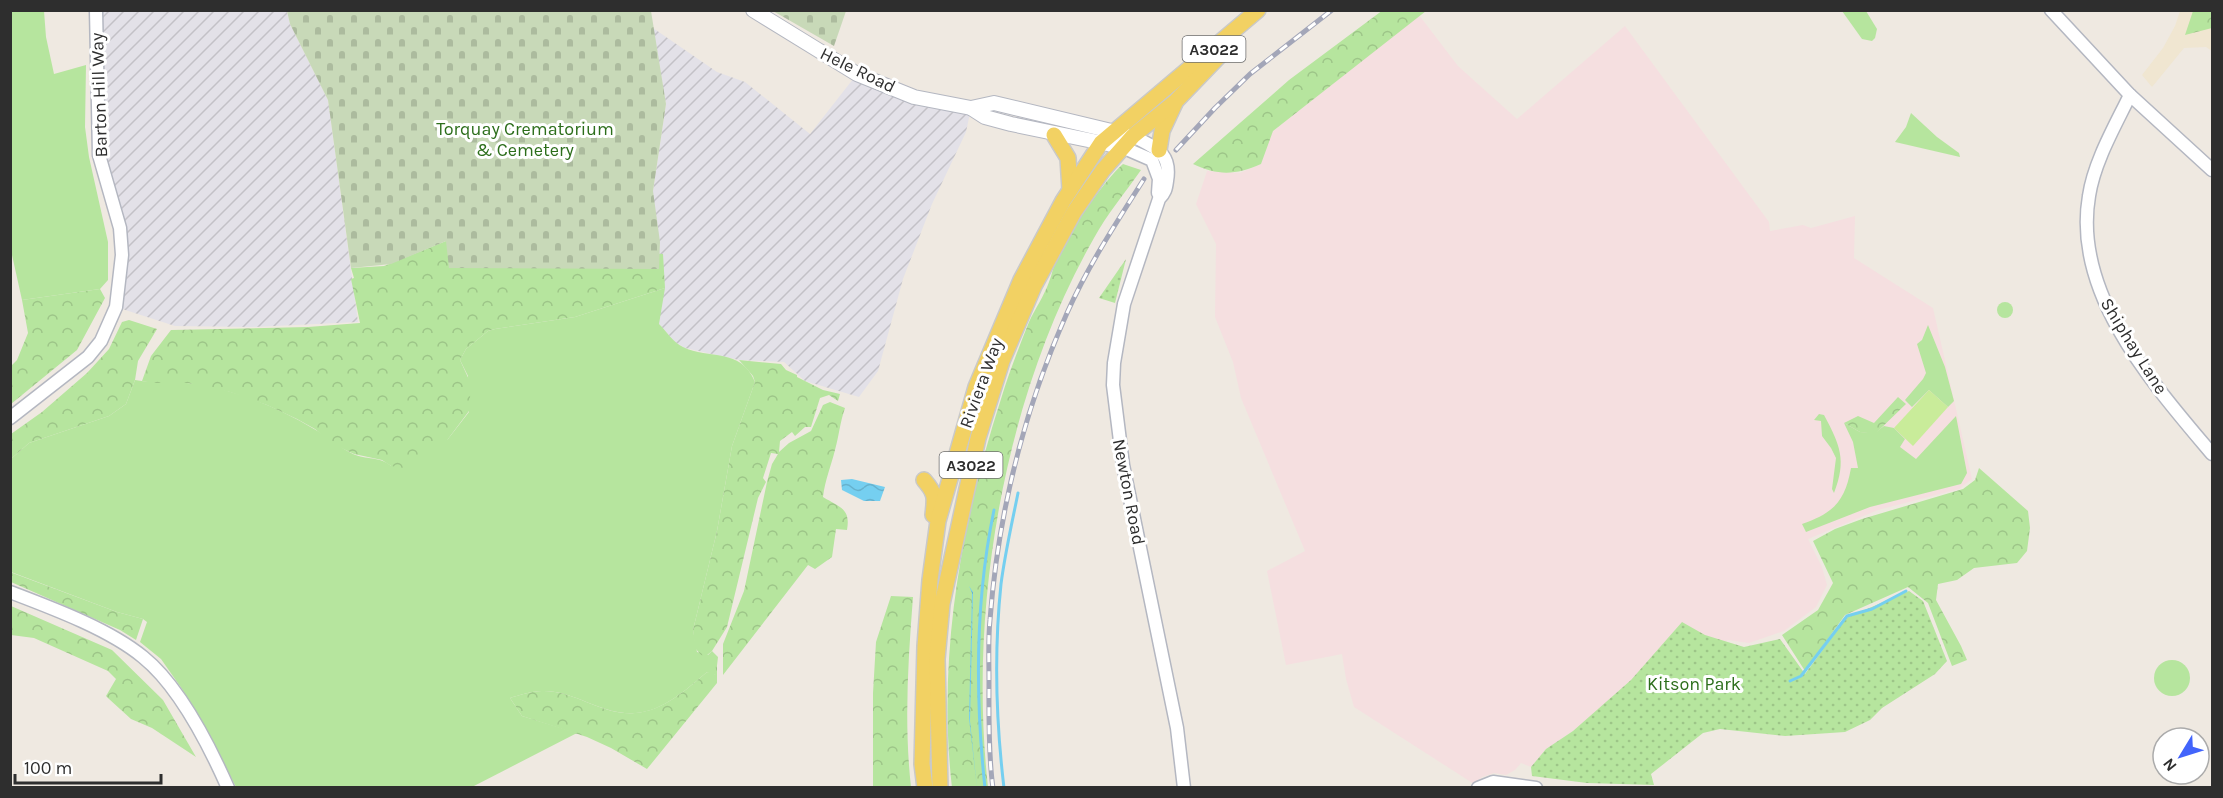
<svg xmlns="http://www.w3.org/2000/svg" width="2223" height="798" font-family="Karla,sans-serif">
<defs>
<pattern id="industrial-furrows" width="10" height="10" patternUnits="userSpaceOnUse" patternTransform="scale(1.5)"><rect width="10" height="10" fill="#e3e1e8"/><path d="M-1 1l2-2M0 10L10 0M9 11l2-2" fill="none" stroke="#c3c1c7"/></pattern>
<pattern id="forest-crowns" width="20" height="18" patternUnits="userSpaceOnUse" patternTransform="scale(1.5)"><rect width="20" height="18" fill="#b6e59e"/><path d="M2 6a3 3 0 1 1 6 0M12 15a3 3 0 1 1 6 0" fill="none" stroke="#9dc588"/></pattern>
<pattern id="cemetery-stones" width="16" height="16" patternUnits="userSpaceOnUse" patternTransform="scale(1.5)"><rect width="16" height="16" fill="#c8d9b8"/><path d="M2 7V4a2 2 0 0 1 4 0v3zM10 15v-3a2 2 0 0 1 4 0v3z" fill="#acbb9e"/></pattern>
<pattern id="park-dots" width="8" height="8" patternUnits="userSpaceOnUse" patternTransform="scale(1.5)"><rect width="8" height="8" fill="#b6e59e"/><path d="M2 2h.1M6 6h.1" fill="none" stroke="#9dc588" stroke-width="1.8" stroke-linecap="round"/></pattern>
<pattern id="water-waves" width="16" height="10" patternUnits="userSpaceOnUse" patternTransform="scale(1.5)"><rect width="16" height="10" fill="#75cff0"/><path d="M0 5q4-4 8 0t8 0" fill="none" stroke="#66b2ce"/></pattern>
</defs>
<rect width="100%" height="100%" fill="#efe9e1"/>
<g fill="url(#industrial-furrows)">
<path d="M 96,11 L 287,11 L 290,24 L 328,100 L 358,322 L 252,327 L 175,326 L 116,307 L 122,255 L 104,174 Z"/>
<path d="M 653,28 L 717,72 L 745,82 L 810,134 L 857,74 L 971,108 L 966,132 L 932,204 L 903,279 L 878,371 L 859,397 L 805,381 L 784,362 L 739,360 L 685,348 L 675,342 L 659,324 L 653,191 L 666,104 Z"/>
</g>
<path fill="#f0e6d1" d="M 2180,11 L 2212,11 L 2212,51 L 2206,47 L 2184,48 L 2152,87 L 2142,75 L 2163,48 L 2175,26 Z"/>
<path fill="#f5dfe0" d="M 1419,15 L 1458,66 L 1517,119 L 1625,26 L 1769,222 L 1770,231 L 1803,225 L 1811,228 L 1855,216 L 1854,258 L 1933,308 L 1972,479 L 1959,489 L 1878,510 L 1808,539 L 1822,567 L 1827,585 L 1816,607 L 1784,631 L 1749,643 L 1728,640 L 1612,705 L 1546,749 L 1531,767 L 1521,763 L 1515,770 L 1506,775 L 1494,773 L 1482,777 L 1474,784 L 1354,707 L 1346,679 L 1342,654 L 1286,665 L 1267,571 L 1305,551 L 1241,398 L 1233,362 L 1215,317 L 1216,244 L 1196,204 L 1207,171 L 1240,173 L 1261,164 L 1272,132 Z"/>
<g fill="#b6e59e">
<path d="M 10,11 L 44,11 L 46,37 L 54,74 L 86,65 L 85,127 L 89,157 L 108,242 L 108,280 L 100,289 L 22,300 L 10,246 Z"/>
<path d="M 1842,11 L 1866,11 L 1877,29 L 1875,38 L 1872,41 L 1862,39 Z"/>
<path d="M 1911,113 L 1937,137 L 1959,153 L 1960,157 L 1895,142 L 1906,127 Z"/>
<path d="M 665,288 L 659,324 C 667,332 673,342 683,347 C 709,360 741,347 755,382 L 732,446 L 717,531 L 693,630 L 697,652 L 708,655 L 712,651 L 718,657 L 716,674 L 713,676 L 707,672 C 687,689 663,711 636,713 C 602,716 575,690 542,691 C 531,691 520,695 510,698 L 522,716 L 577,733 L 472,787 L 236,787 L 209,735 L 182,689 L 161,659 L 140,642 L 147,622 L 143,619 L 117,612 L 11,572 L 11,459 L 29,443 L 109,416 L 126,404 L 135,380 C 158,384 181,381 204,385 C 242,393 281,409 314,429 C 327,436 339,447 353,454 C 366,460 380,456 391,466 L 448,439 L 469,412 L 468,376 L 460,360 L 466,349 L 488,331 L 495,329 L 575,317 Z"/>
<circle cx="2005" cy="310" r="8"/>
<path d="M 1928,325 L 1945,367 L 1954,401 L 1948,407 L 1929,390 L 1912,407 L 1905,400 L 1923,379 L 1926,373 L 1917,344 L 1922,340 Z"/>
<path d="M 1819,414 L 1824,415 C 1840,445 1847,460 1834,493 L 1832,489 L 1836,458 L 1831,448 L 1822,436 L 1821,421 L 1814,420 Z"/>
<path d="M 1956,416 L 1967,473 L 1961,484 L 1870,507 L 1806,532 L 1802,524 C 1834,513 1845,501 1851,468 L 1858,468 L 1853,442 L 1844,423 L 1860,432 L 1875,433 L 1884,426 L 1894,428 L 1905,439 L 1900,447 L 1916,459 Z"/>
<circle cx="2172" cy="678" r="18"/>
</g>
<g fill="url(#forest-crowns)">
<path d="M 1383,10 L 1426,11 L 1273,131 L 1261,164 C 1236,175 1218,176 1193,164 L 1289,80 Z"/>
<path d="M 2193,11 L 2212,11 L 2212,28 L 2185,35 Z"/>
<path d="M 1123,164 L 1141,170 C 1125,193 1107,214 1094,238 C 1004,396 968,607 988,787 L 952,788 C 937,657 961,523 1001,399 C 1009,373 1019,347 1029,322 C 1035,309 1044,296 1049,282 C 1052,275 1053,267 1056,260 C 1066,236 1104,180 1123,164 Z"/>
<path d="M 446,241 L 663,254 L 665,288 L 575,317 L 495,329 L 488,331 L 466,349 L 460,360 L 471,384 L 469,411 L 448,439 L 435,450 L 423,460 L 404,468 L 391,466 L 382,460 L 354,454 L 333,444 L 315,429 L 297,419 L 267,405 L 230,392 L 188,383 L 153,383 L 142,381 L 151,356 L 171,330 L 308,327 L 360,323 L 351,279 L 354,278 L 351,268 L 384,266 Z"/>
<path d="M 100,289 L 105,298 L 77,350 L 11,404 L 11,366 L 17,360 L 28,333 L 22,300 Z"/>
<path d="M 129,320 L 157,329 L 138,361 L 135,380 L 126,404 L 109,416 L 29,443 L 11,459 L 11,434 L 42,412 L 87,373 L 109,349 L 122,322 Z"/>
<path d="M 739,360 L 781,364 L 786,370 L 797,375 L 797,377 L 823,390 L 840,394 L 838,401 L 829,395 L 820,398 L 811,427 L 805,427 L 795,436 L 792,432 L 780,441 L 779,452 L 789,443 L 811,431 L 823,405 L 830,402 L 845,408 C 840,422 839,436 835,450 C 831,466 825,480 823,497 C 839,507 851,508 847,530 L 836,529 L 832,557 L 815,569 L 808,565 L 723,675 L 723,644 L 744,591 L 767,482 L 772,464 L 778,454 L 771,453 L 763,478 L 766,482 L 758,498 L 727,627 L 712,651 L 706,656 L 701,655 L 695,648 L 693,630 L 717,531 L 732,446 L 755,382 L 753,376 Z"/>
<path d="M 1898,397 L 1906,404 L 1875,434 L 1860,432 L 1844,423 L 1858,416 L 1874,423 Z"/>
<path d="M 1979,468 L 2028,511 L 2030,528 L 2027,551 L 2017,563 L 1974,568 L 1957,580 L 1938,584 L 1936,600 L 1961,646 L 1967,660 L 1952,666 L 1928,603 L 1908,587 L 1845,615 L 1805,671 L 1782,635 L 1818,610 L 1833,583 L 1813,541 L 1835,529 L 1862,519 L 1963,489 L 1975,480 Z"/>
<path d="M 10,572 L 117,612 L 143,619 L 136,640 L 120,630 L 11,582 Z"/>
<path d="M 891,596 L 913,597 C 908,661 904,724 911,787 L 873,787 L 873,693 L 876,642 Z"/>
<path d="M 11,606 L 112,650 L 163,700 L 196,757 L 152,728 L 131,719 L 109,699 L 106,696 L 116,679 L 108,671 L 34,638 L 11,635 Z"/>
<path d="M 717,656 L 717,683 L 647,769 L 611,748 L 587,737 L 522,716 L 510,698 C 520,695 531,691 542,691 C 575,690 602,716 635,713 C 663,711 687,689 707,672 L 715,675 Z"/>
</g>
<g fill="url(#cemetery-stones)">
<path d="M 287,11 L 651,11 L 666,104 L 653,191 L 660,242 L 659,269 L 449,268 L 446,241 L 391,264 L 351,268 L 328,100 L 290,24 Z"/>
<path d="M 773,11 L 846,11 L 834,46 Z"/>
</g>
<g fill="url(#park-dots)">
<path d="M 1126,259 L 1115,303 L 1099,298 Z"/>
<path d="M 1909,591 L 1923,601 L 1947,661 L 1935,674 L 1882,708 L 1870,720 L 1845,732 L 1785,736 L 1720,729 L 1703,733 L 1651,774 L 1654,785 L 1587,783 L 1532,776 L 1531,767 L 1546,749 L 1573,731 L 1631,680 L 1682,622 L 1705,635 L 1744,647 L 1780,639 L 1805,674 L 1846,618 Z"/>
</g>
<path fill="#c9ec9a" d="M 1929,390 L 1948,407 L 1913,446 L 1894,428 Z"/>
<g fill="url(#water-waves)">
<path d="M 852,479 L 885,487 L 880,501 L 864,501 L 842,490 L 841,480 Z"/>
<path d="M 969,586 L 973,592 L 970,721 L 977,788 L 969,718 L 972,593 Z"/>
</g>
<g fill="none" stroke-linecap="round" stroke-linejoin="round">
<g stroke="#75cff0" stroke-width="3">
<path d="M 1790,681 L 1801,676 L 1847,616 L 1872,609 L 1906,591"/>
<path d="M 985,788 C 975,695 975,601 994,510"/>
<path d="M 1004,788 C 996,721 994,651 1001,584 C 1005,553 1012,523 1018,493"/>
</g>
<defs>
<g id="tertiary">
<path d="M 2051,10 L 2130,95 L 2212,170"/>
<path d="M 2130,95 C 2115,126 2094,162 2089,196 C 2072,294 2154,385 2212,454"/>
<path d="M 1133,136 C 1155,148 1172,152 1167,181 C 1166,189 1165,193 1159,199 L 1124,304 L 1114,363 L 1113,385 L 1123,465 L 1177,728 L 1184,788"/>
<path d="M 1122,147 L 1152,160 L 1159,179 L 1158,193"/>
<path d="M 10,418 L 88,357 L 101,341 L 116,307 L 122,255 L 120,228 L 99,155 L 96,10"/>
<path d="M 10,592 C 52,608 109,629 143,657 C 179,686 209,745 228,788"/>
<path d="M 1478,788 L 1493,782 L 1536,788"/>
</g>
<g id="secondary">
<path d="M 753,10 L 857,74 L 914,97 L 971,108 L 985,117 L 1011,124 L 1122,147"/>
<path d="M 971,108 L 994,103 L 1124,134"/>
</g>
<g id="primary">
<path d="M 1054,135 L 1068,158 L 1070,190"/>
<path d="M 1159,150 L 1162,131 L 1175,103"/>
<path d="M 924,480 C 936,494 935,497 933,515"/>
<path d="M 925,788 L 922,764 L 925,646 L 930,580 L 938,521 L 976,387 L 1021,280 L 1063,201 L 1101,143 L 1258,10"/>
<path d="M 940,788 L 937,659 L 942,604 L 978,438 L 1002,361 L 1034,286 L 1074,212 L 1103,170 L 1133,136 L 1176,101 L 1224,51"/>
</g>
</defs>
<use href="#tertiary" stroke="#b4b7c1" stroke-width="15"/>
<use href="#secondary" stroke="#b4b7c1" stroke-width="16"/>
<use href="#primary" stroke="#c9c9c9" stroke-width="18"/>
<use href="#tertiary" stroke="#fff" stroke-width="12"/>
<use href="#secondary" stroke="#fff" stroke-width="14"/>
<use href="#primary" stroke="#f2d163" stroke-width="15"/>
<defs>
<g id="rail">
<path d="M 1176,150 L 1215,108 L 1250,74 L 1332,10"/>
<path d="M 993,788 C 988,754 989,713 989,679 C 989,659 988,639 990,620 C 998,514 1024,410 1067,313 C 1088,266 1116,223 1144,179"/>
</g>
</defs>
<use href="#rail" stroke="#a3a6b8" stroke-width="5"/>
<use href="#rail" stroke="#fff" stroke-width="3" stroke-dasharray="9" stroke-linecap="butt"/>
</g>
<g text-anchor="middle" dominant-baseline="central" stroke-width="6" stroke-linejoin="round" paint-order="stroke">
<g fill="#fff" stroke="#6d6d6d" stroke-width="1.5">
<rect x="1182.5" y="36" width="63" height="26" rx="4.5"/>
<rect x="939.5" y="452" width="63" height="26" rx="4.5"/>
</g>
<g font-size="16" font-weight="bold" fill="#2e2e2e">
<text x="1214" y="49">A3022</text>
<text x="971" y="465">A3022</text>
</g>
<g font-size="18" fill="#2e2e2e" stroke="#fff">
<text transform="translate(858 70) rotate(26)">Hele Road</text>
<text transform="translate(99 95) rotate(-92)">Barton Hill Way</text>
<text transform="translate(2134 346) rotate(58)">Shiphay Lane</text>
<text transform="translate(981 383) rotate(-70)">Riviera Way</text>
<text transform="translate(1129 492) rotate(79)">Newton Road</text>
</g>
<g font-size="18" fill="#2c6e1b" stroke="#fff">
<text x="525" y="129">Torquay Crematorium<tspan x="525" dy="21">&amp; Cemetery</tspan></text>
<text x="1694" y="684">Kitson Park</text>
</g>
</g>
<rect width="2223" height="798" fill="none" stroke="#2e2e2e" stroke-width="24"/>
<g transform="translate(2181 756) rotate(232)"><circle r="28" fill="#ffffff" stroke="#ababab" stroke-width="1.5"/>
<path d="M0-4.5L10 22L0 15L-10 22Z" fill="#4264fb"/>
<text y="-9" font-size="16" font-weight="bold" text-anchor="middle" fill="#2e2e2e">N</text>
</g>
<path d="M15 774v9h146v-9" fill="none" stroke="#2e2e2e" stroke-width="3"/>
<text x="24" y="774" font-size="18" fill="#2e2e2e" stroke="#ffffff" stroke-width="4.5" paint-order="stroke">100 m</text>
</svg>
